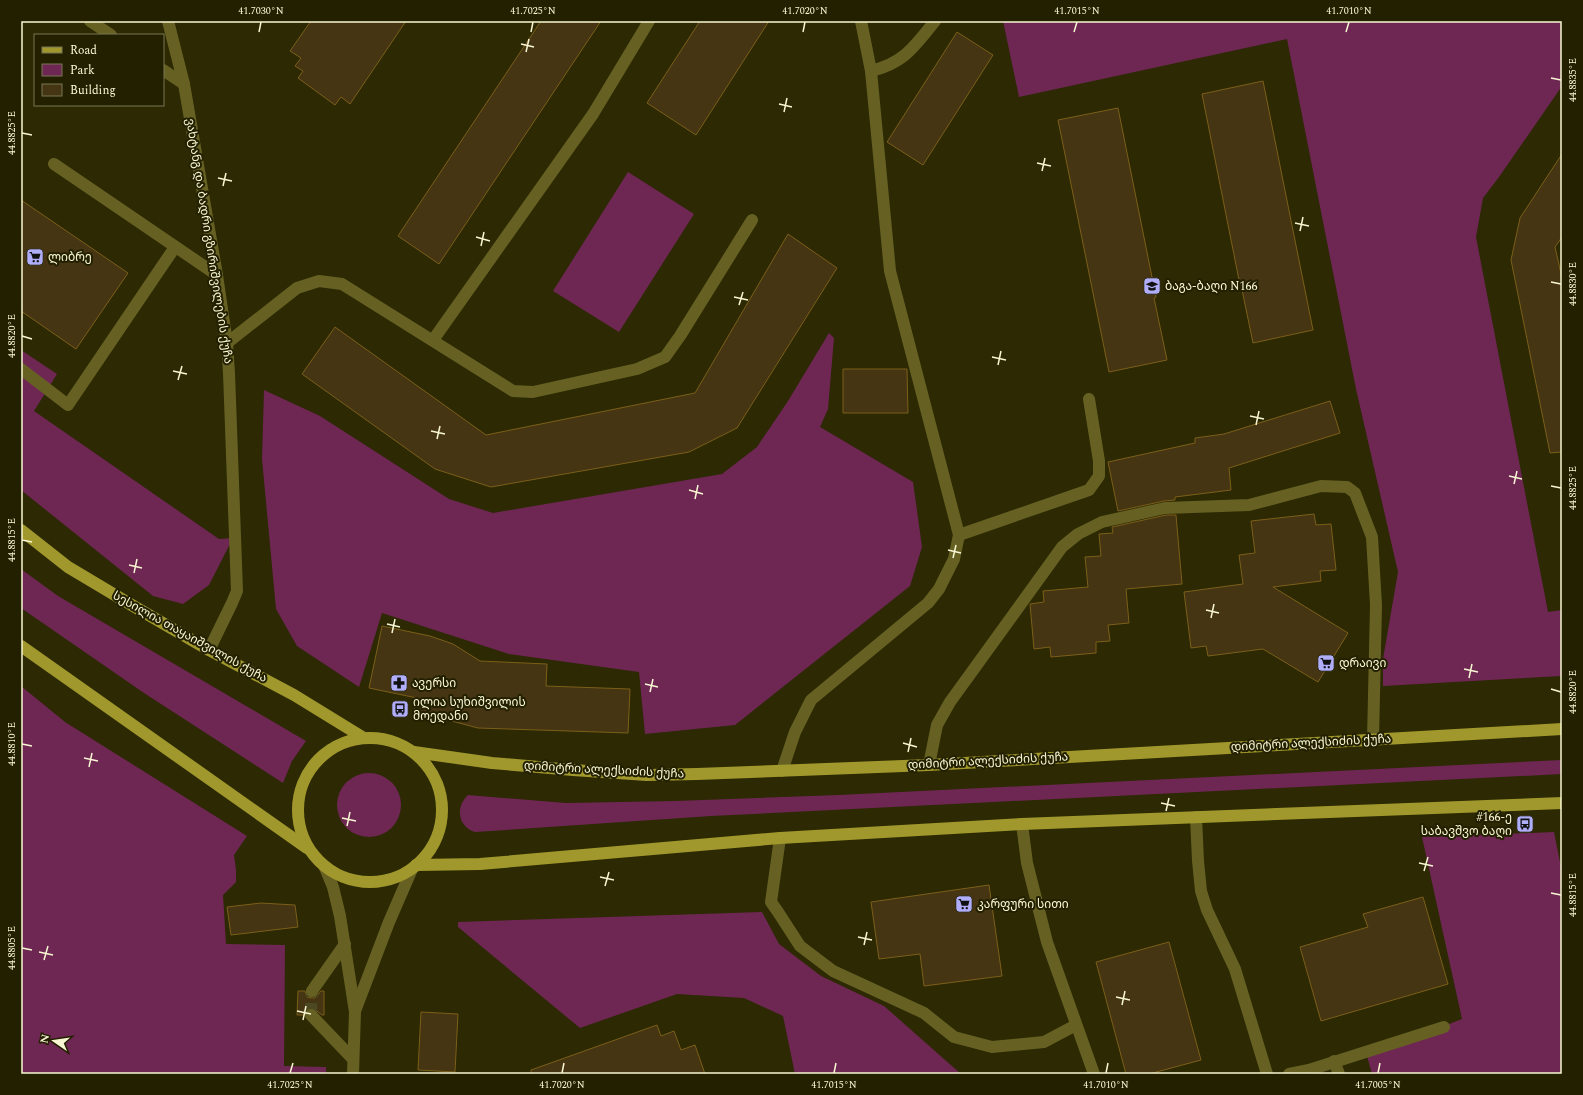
<svg xmlns="http://www.w3.org/2000/svg" width="1583" height="1095" font-family="Spectral,'Noto Sans Georgian',serif">
<rect width="100%" height="100%" fill="#2c2903"/>
<g fill="#6e2753">
<path d="M 1003,21 L 1562,21 L 1562,86 L 1499,177 L 1483,198 L 1476,237 L 1548,612 L 1562,610 L 1562,676 L 1383,686 L 1383,659 L 1398,572 L 1356,389 L 1287,39 L 1019,97 Z"/>
<path d="M 628,172 L 694,214 L 619,332 L 553,291 Z"/>
<path d="M 829,333 L 834,338 L 828,409 L 820,427 L 913,482 L 922,547 L 910,586 L 735,725 L 645,734 L 639,672 L 509,654 L 382,613 L 359,687 L 297,646 L 276,609 L 262,459 L 264,390 L 320,416 L 449,499 L 493,513 L 722,474 L 757,447 L 788,401 Z"/>
<path d="M 21,350 L 57,374 L 34,411 L 219,539 L 233,538 L 209,585 L 183,604 L 153,596 L 21,490 Z"/>
<path d="M 21,569 L 58,596 L 306,741 L 292,761 L 283,783 L 144,693 L 21,608 Z"/>
<path d="M 21,686 L 65,722 L 247,836 L 234,855 L 236,870 L 236,882 L 223,895 L 226,944 L 285,945 L 284,1066 L 326,1067 L 326,1074 L 21,1074 Z"/>
<path d="M 1562,760 L 1562,774 L 711,816 L 475,832 C 458,827 455,807 468,795 L 566,803 L 675,801 L 839,795 Z"/>
<circle cx="369" cy="805" r="32"/>
<path d="M 1554,832 L 1562,872 L 1562,1074 L 1372,1074 L 1367,1056 L 1462,1019 L 1422,837 Z"/>
<path d="M 762,912 L 779,944 L 821,976 L 884,1006 L 961,1074 L 795,1074 L 783,1016 L 744,998 L 677,994 L 580,1028 L 458,927 L 458,922 Z"/>
</g>
<g fill="#453512" stroke="#7c5f19">
<path d="M 311,21 L 406,21 L 350,104 L 341,97 L 335,105 L 298,78 L 303,71 L 295,66 L 301,58 L 290,51 Z"/>
<path d="M 541,21 L 601,21 L 439,264 L 398,236 Z"/>
<path d="M 700,21 L 769,21 L 696,135 L 647,103 Z"/>
<path d="M 957,32 L 993,55 L 923,165 L 887,142 Z"/>
<path d="M 1263,81 L 1313,330 L 1253,343 L 1240,280 L 1239,280 L 1202,94 Z"/>
<path d="M 1118,108 L 1156,297 L 1154,298 L 1167,360 L 1109,372 L 1058,120 Z"/>
<path d="M 1562,154 L 1562,237 L 1555,247 L 1562,278 L 1562,452 L 1550,453 L 1511,260 L 1520,218 Z"/>
<path d="M 21,200 L 128,273 L 76,349 L 21,311 Z"/>
<path d="M 788,234 L 837,268 L 737,428 L 689,452 L 491,487 L 435,469 L 302,374 L 335,327 L 486,435 L 695,393 Z"/>
<path d="M 843,369 L 907,369 L 908,413 L 843,413 Z"/>
<path d="M 1330,401 L 1340,433 L 1229,468 L 1231,490 L 1175,497 L 1175,500 L 1164,501 L 1118,511 L 1108,462 L 1195,443 L 1195,438 L 1224,434 Z"/>
<path d="M 1314,514 L 1316,525 L 1331,524 L 1336,570 L 1320,571 L 1321,581 L 1273,587 L 1348,633 L 1318,682 L 1263,649 L 1208,656 L 1206,646 L 1191,648 L 1184,592 L 1243,584 L 1239,555 L 1255,553 L 1251,521 Z"/>
<path d="M 1166,515 L 1176,515 L 1182,584 L 1126,589 L 1129,623 L 1108,625 L 1110,641 L 1096,642 L 1096,653 L 1051,657 L 1050,647 L 1034,649 L 1030,604 L 1044,602 L 1043,591 L 1088,587 L 1085,557 L 1101,556 L 1099,534 L 1113,533 L 1112,527 Z"/>
<path d="M 382,626 L 430,636 L 453,644 L 480,661 L 547,664 L 546,686 L 630,689 L 628,733 L 478,728 L 414,711 L 417,698 L 369,688 Z"/>
<path d="M 989,885 L 1002,976 L 924,986 L 920,954 L 879,959 L 871,902 Z"/>
<path d="M 1423,897 L 1448,984 L 1321,1021 L 1300,947 L 1368,927 L 1363,914 Z"/>
<path d="M 261,903 L 295,905 L 298,927 L 231,935 L 227,907 Z"/>
<path d="M 1169,942 L 1201,1060 L 1149,1074 L 1126,1074 L 1096,962 Z"/>
<path d="M 298,991 L 305,991 L 307,997 L 312,998 L 315,998 L 321,991 L 324,991 L 324,1015 L 322,1015 L 313,1008 L 310,1008 L 306,1010 L 304,1015 L 297,1015 Z"/>
<path d="M 421,1012 L 458,1014 L 455,1072 L 418,1070 Z"/>
<path d="M 657,1025 L 661,1036 L 674,1031 L 681,1050 L 695,1045 L 705,1074 L 531,1074 L 531,1070 Z"/>
</g>
<g fill="none" stroke-linecap="round" stroke-linejoin="round">
<path stroke="#4b4822" stroke-width="12" stroke-dasharray="12 6" stroke-linecap="butt" d="M 311,1015 L 312,991"/>
<g stroke="#666123" stroke-width="12">
<path d="M 90,21 L 111,35"/>
<path d="M 168,21 L 184,84 L 217,275 L 227,343 L 229,373 L 237,591 L 232,603 L 209,650"/>
<path d="M 163,70 L 184,84"/>
<path d="M 871,71 C 904,63 914,47 935,21"/>
<path d="M 54,164 L 217,275"/>
<path d="M 433,340 L 593,114 L 649,21"/>
<path d="M 227,343 L 297,288 L 319,281 L 342,284 L 513,391 L 533,392 L 637,369 L 665,357 L 680,336 L 752,220"/>
<path d="M 21,369 L 68,405 L 175,247"/>
<path d="M 959,535 L 1089,490 L 1099,476 L 1099,461 L 1089,399"/>
<path d="M 929,765 L 937,725 L 950,702 L 1062,547 L 1078,534 L 1102,522 L 1165,508 L 1249,505 L 1321,486 L 1347,487 L 1355,493 L 1372,537 L 1376,605 L 1373,740"/>
<path d="M 782,771 L 795,732 L 811,700 L 928,603 L 939,589 L 954,559 L 959,535 L 890,271 L 871,71 L 861,21"/>
<path d="M 1196,817 L 1198,861 L 1201,891 L 1207,910 L 1235,969 L 1267,1074"/>
<path d="M 1022,824 L 1027,863 L 1047,942 L 1094,1074"/>
<path d="M 780,838 L 771,902 L 778,912 L 800,946 L 833,971 L 924,1013 L 954,1037 L 992,1047 L 1044,1042 L 1076,1025"/>
<path d="M 325,868 L 333,887 L 340,916 L 355,1012 L 353,1074"/>
<path d="M 312,991 L 345,944"/>
<path d="M 355,1011 L 389,922 L 412,869"/>
<path d="M 311,1015 L 353,1059"/>
<path d="M 1334,1061 L 1339,1074"/>
<path d="M 1289,1074 L 1309,1070 L 1444,1027"/>
</g>
<g stroke="#a0982c" stroke-width="12">
<path d="M 21,530 L 68,567 L 135,607 L 209,650 L 294,695 L 364,738"/>
<path d="M 21,646 L 307,848"/>
<circle cx="370" cy="810" r="72"/>
<path d="M 414,752 L 492,763 L 573,770 L 647,775 L 697,774 L 929,765 L 1562,729"/>
<path d="M 416,865 L 480,864 L 780,838 L 1022,824 L 1562,803"/>
</g>
</g>
<path fill="none" stroke="#f9f7d3" stroke-width="1.5" d="M 259,32 L 261,22M 531,32 L 533,22M 803,32 L 805,22M 1074,32 L 1077,22M 1346,32 L 1349,22M 521,44 L 534,47M 526,52 L 529,39M 1551,78 L 1561,80M 779,104 L 792,107M 784,112 L 787,98M 22,133 L 32,135M 1037,163 L 1051,166M 1042,171 L 1045,158M 218,178 L 232,181M 223,186 L 226,173M 1295,223 L 1309,226M 1300,231 L 1303,217M 476,237 L 490,241M 481,246 L 484,232M 1551,282 L 1561,284M 734,297 L 748,300M 739,305 L 743,292M 22,336 L 32,339M 992,357 L 1006,360M 998,365 L 1001,351M 173,371 L 187,374M 178,380 L 182,366M 1250,416 L 1264,419M 1256,425 L 1259,411M 431,431 L 445,434M 437,439 L 440,426M 1509,476 L 1522,479M 1514,484 L 1517,471M 1551,486 L 1561,488M 689,490 L 703,494M 695,499 L 698,485M 22,540 L 32,542M 948,550 L 961,553M 953,558 L 956,545M 129,565 L 142,568M 134,573 L 137,559M 1206,610 L 1219,613M 1211,618 L 1214,604M 387,624 L 400,627M 392,633 L 395,619M 1464,669 L 1478,672M 1469,678 L 1472,664M 645,684 L 658,687M 1551,689 L 1561,692M 650,692 L 653,679M 903,743 L 917,747M 22,744 L 32,746M 908,752 L 911,738M 84,758 L 98,761M 89,767 L 92,753M 1161,803 L 1175,806M 1166,811 L 1169,798M 342,818 L 356,821M 347,826 L 350,812M 1419,863 L 1433,866M 1424,871 L 1428,857M 600,877 L 614,880M 605,886 L 609,872M 1551,893 L 1561,895M 858,937 L 872,940M 864,945 L 867,932M 22,948 L 32,950M 39,952 L 53,955M 44,960 L 48,946M 1116,997 L 1130,1000M 1122,1005 L 1125,991M 297,1011 L 311,1014M 303,1020 L 306,1006M 290,1073 L 293,1063M 562,1073 L 564,1063M 834,1073 L 836,1063M 1106,1073 L 1108,1063M 1378,1073 L 1380,1063"/>
<defs>
<symbol id="supermarket-square" viewBox="-11 -11 22 22"><rect x="-9" y="-9" width="18" height="18" rx="4" fill="#b0aefa" stroke="#232000"/><path d="M-6-5.5h2.5l.6 2H6L4.5 2H-2.5L-4.4-4H-6ZM-1.5 3.2a1.3 1.3 0 1 0 .1 0ZM3 3.2a1.3 1.3 0 1 0 .1 0Z" fill="#111"/></symbol>
<symbol id="school-square" viewBox="-11 -11 22 22"><rect x="-9" y="-9" width="18" height="18" rx="4" fill="#b0aefa" stroke="#232000"/><path d="M0-5L7-2L0 1L-7-2ZM-4 1L0 2.5L4 1V4Q0 6-4 4Z" fill="#111"/></symbol>
<symbol id="pharmacy-square" viewBox="-11 -11 22 22"><rect x="-9" y="-9" width="18" height="18" rx="4" fill="#b0aefa" stroke="#232000"/><path d="M-2-6h4v4h4v4h-4v4h-4v-4h-4v-4h4Z" fill="#111"/></symbol>
<symbol id="bus-square" viewBox="-11 -11 22 22"><rect x="-9" y="-9" width="18" height="18" rx="4" fill="#b0aefa" stroke="#232000"/><path d="M-5-6H5V4H4V6H2V4H-2V6H-4V4H-5ZM-3.5-4V0h7V-4ZM-3.5 1.2v1.5H-2V1.2ZM2 1.2v1.5H3.5V1.2Z" fill="#111"/></symbol>
</defs>
<g fill-rule="evenodd">
<use href="#supermarket-square" x="25" y="247" width="20" height="20"/>
<use href="#school-square" x="1142" y="276" width="20" height="20"/>
<use href="#supermarket-square" x="1316" y="653" width="20" height="20"/>
<use href="#pharmacy-square" x="389" y="673" width="20" height="20"/>
<use href="#bus-square" x="390" y="699" width="20" height="20"/>
<use href="#bus-square" x="1515" y="814" width="20" height="20"/>
<use href="#supermarket-square" x="954" y="894" width="20" height="20"/>
</g>
<g text-anchor="middle" dominant-baseline="central" stroke-width="4" stroke-linejoin="round" paint-order="stroke">
<g font-size="12" fill="#f9f7d3" stroke="#232000">
<text transform="translate(209 241) rotate(81)">ვახტანგ და ბადრი გზირიშვილების ქუჩა</text>
<text transform="translate(190 637) rotate(29)">სესილია თაყაიშვილის ქუჩა</text>
<text transform="translate(1311 743) rotate(-3)">დიმიტრი ალექსიძის ქუჩა</text>
<text transform="translate(988 761) rotate(-3)">დიმიტრი ალექსიძის ქუჩა</text>
<text transform="translate(604 770) rotate(3)">დიმიტრი ალექსიძის ქუჩა</text>
</g>
<g font-size="12" fill="#f9f7d3" stroke="#232000" text-anchor="start">
<text x="48" y="257">ლიბრე</text>
<text x="1165" y="286">ბაგა-ბაღი N166</text>
<text x="1339" y="663">დრაივი</text>
<text x="412" y="683">ავერსი</text>
<text x="413" y="702">ილია სუხიშვილის<tspan x="413" dy="14">მოედანი</tspan></text>
<text x="1512" y="817" text-anchor="end">#166-ე<tspan x="1512" dy="14">საბავშვო ბაღი</tspan></text>
<text x="977" y="904">კარფური სითი</text>
</g>
</g>
<rect width="1583" height="1095" fill="none" stroke="#232000" stroke-width="44"/>
<rect x="34" y="34" width="130" height="72" fill="#232000" stroke="#797654"/>
<rect x="42" y="47" width="20" height="6" fill="#a0982c" stroke="#797654"/>
<text x="70" y="54" font-size="12" fill="#f9f7d3">Road</text>
<rect x="42" y="64" width="20" height="12" fill="#6e2753" stroke="#797654"/>
<text x="70" y="74" font-size="12" fill="#f9f7d3">Park</text>
<rect x="42" y="84" width="20" height="12" fill="#453512" stroke="#797654"/>
<text x="70" y="94" font-size="12" fill="#f9f7d3">Building</text>
<g transform="translate(54 1041) rotate(283)" stroke="#232000" stroke-width="3" paint-order="stroke">
<path d="M0-3L7 15L0 10L-7 15Z" fill="#f9f7d3"/>
<text y="-6" font-size="11" font-weight="bold" text-anchor="middle" fill="#f9f7d3">N</text>
</g>
<rect x="22" y="22" width="1539" height="1051" fill="none" stroke="#f9f7d3" stroke-width="1.5"/>
<g font-size="10" text-anchor="middle" fill="#f9f7d3">
<text x="261" y="14">41.7030°N</text>
<text x="533" y="14">41.7025°N</text>
<text x="805" y="14">41.7020°N</text>
<text x="1077" y="14">41.7015°N</text>
<text x="1349" y="14">41.7010°N</text>
<text transform="translate(1572 80) rotate(-90)" y="4">44.8835°E</text>
<text transform="translate(11 133) rotate(-90)" y="4">44.8825°E</text>
<text transform="translate(1572 284) rotate(-90)" y="4">44.8830°E</text>
<text transform="translate(11 336) rotate(-90)" y="4">44.8820°E</text>
<text transform="translate(1572 488) rotate(-90)" y="4">44.8825°E</text>
<text transform="translate(11 540) rotate(-90)" y="4">44.8815°E</text>
<text transform="translate(1572 692) rotate(-90)" y="4">44.8820°E</text>
<text transform="translate(11 744) rotate(-90)" y="4">44.8810°E</text>
<text transform="translate(1572 895) rotate(-90)" y="4">44.8815°E</text>
<text transform="translate(11 948) rotate(-90)" y="4">44.8805°E</text>
<text x="290" y="1088">41.7025°N</text>
<text x="562" y="1088">41.7020°N</text>
<text x="834" y="1088">41.7015°N</text>
<text x="1106" y="1088">41.7010°N</text>
<text x="1378" y="1088">41.7005°N</text>
</g>
</svg>
